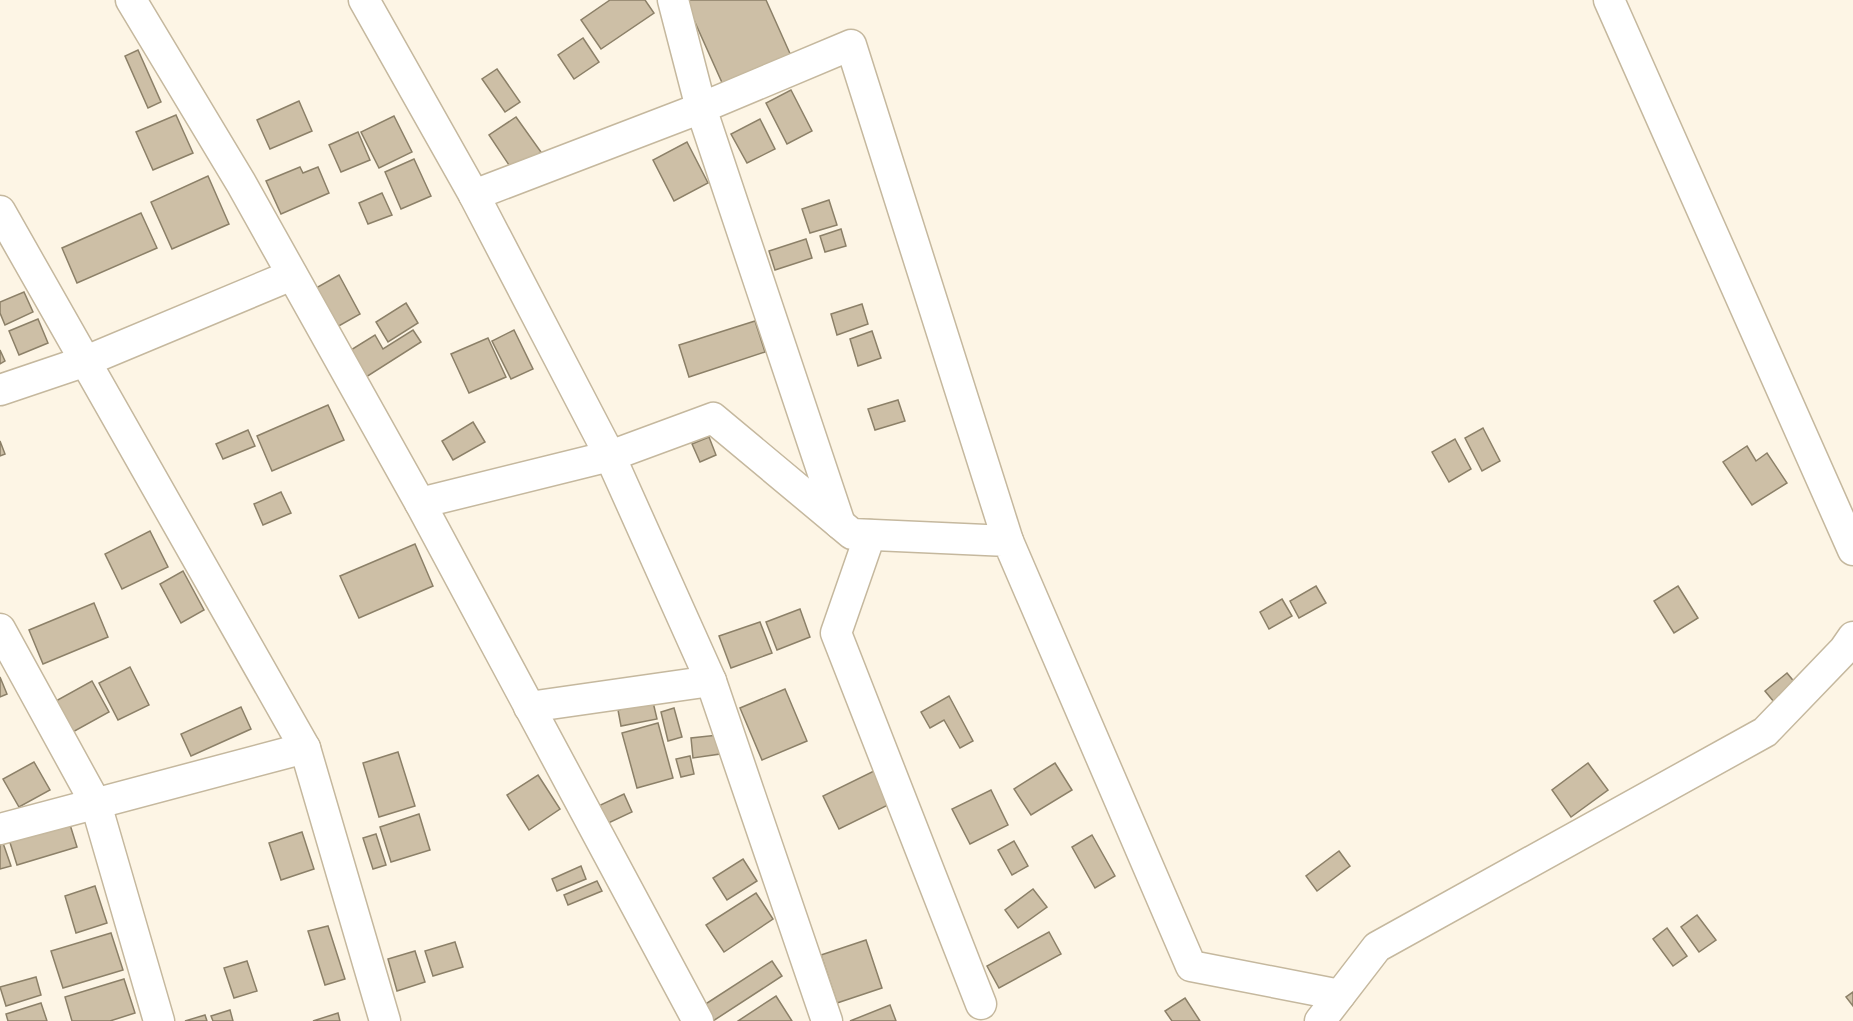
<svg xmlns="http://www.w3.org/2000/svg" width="1853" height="1021" font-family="'Golos Text',sans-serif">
<rect width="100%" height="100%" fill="#fdf5e5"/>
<g fill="#cdbfa6" stroke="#8c8068" stroke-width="1.5">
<path d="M 610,0 L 645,0 L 654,13 L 601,49 L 581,20 Z"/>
<path d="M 685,0 L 766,0 L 792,58 L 724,87 Z"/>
<path d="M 583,38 L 599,62 L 574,79 L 558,55 Z"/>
<path d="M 138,50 L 161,102 L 148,108 L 125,56 Z"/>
<path d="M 497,69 L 520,102 L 505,112 L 482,79 Z"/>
<path d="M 791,90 L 812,131 L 787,144 L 766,103 Z"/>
<path d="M 299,101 L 312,131 L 270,149 L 257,120 Z"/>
<path d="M 176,115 L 193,153 L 153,170 L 136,132 Z"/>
<path d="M 394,116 L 412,152 L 379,168 L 361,132 Z"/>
<path d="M 516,117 L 541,152 L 513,171 L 489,135 Z"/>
<path d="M 760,119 L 775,149 L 747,163 L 731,134 Z"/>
<path d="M 358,132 L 370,160 L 341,172 L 329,145 Z"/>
<path d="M 687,142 L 708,183 L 674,201 L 653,160 Z"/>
<path d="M 414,159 L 431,196 L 401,209 L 385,172 Z"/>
<path d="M 300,167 L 303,173 L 318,167 L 329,193 L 281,214 L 266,181 Z"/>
<path d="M 208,176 L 229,224 L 172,249 L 151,202 Z"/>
<path d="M 382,193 L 392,215 L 368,224 L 359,203 Z"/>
<path d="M 829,200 L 837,225 L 810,233 L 802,209 Z"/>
<path d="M 141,213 L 157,248 L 77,283 L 62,248 Z"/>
<path d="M 841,229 L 846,246 L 825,252 L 820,236 Z"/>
<path d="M 806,239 L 812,258 L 775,270 L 769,251 Z"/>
<path d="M 339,275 L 360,314 L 337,327 L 316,288 Z"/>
<path d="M 24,292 L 33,312 L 5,325 L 0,313 L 0,302 Z"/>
<path d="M 406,303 L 418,323 L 388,342 L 376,322 Z"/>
<path d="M 862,304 L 868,324 L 837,335 L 831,314 Z"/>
<path d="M 38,319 L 48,343 L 19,355 L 9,331 Z"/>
<path d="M 755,321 L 765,352 L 689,377 L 679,345 Z"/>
<path d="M 413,330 L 421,342 L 363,379 L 346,353 L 375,335 L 383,349 Z"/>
<path d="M 514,330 L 533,369 L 511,379 L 492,341 Z"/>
<path d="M 872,331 L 881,358 L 858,366 L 850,339 Z"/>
<path d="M 488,338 L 506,377 L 469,393 L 451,354 Z"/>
<path d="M 0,350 L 5,361 L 0,364 Z"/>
<path d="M 898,400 L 905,421 L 875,430 L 868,409 Z"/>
<path d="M 328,405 L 344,440 L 272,471 L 257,436 Z"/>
<path d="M 473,422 L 485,442 L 453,460 L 442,441 Z"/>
<path d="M 1483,428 L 1500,461 L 1482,471 L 1465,438 Z"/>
<path d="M 248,430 L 255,446 L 223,459 L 216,444 Z"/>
<path d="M 709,437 L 716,455 L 700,462 L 692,444 Z"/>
<path d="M 1455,439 L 1471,469 L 1449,482 L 1432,452 Z"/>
<path d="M 0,441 L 5,454 L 0,456 Z"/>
<path d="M 1747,446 L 1756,461 L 1767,453 L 1787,483 L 1752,505 L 1723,462 Z"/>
<path d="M 281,492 L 291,513 L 263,525 L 254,504 Z"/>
<path d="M 150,531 L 168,567 L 122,589 L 105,554 Z"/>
<path d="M 415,544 L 433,586 L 359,618 L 340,576 Z"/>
<path d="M 183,571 L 204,610 L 181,623 L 160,584 Z"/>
<path d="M 1316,586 L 1326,603 L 1299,618 L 1290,601 Z"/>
<path d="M 1678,586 L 1698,618 L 1674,633 L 1654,601 Z"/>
<path d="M 1282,599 L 1292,616 L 1269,629 L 1260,612 Z"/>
<path d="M 94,603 L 108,637 L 43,664 L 29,630 Z"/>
<path d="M 800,609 L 810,637 L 777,650 L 766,622 Z"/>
<path d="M 760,622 L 772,653 L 731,668 L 719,636 Z"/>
<path d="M 130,667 L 149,705 L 118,720 L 99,683 Z"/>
<path d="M 1787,673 L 1796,684 L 1774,702 L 1765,691 Z"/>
<path d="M 0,677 L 7,694 L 0,697 Z"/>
<path d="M 92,681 L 109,712 L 71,733 L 54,702 Z"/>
<path d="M 785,689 L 807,741 L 762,760 L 740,708 Z"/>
<path d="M 949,696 L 973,741 L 960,748 L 944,720 L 930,728 L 921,712 Z"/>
<path d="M 653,702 L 657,719 L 621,726 L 618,710 Z"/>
<path d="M 241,707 L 251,729 L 191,756 L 181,734 Z"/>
<path d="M 674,708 L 682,737 L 668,741 L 661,712 Z"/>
<path d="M 658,723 L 673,778 L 637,788 L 622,733 Z"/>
<path d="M 718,735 L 720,754 L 693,758 L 691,738 Z"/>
<path d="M 398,752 L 415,806 L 379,817 L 363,763 Z"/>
<path d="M 690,756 L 694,774 L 681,777 L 676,759 Z"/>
<path d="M 34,762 L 50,790 L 19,807 L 3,779 Z"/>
<path d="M 1055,763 L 1072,790 L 1031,815 L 1014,789 Z"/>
<path d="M 1588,763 L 1608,790 L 1571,817 L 1552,790 Z"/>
<path d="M 874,771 L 890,804 L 839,829 L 823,796 Z"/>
<path d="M 538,775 L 560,809 L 529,830 L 507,795 Z"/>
<path d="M 991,790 L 1008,825 L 970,844 L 952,809 Z"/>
<path d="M 624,794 L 632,812 L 602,826 L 594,808 Z"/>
<path d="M 419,814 L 430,850 L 391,862 L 380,827 Z"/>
<path d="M 67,815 L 77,847 L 17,865 L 7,833 Z"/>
<path d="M 302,832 L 314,869 L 281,880 L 269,843 Z"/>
<path d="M 376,834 L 386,865 L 373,869 L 363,838 Z"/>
<path d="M 1092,835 L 1115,876 L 1095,888 L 1072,847 Z"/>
<path d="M 1014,841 L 1028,866 L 1012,875 L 998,850 Z"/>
<path d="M 3,843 L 11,866 L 0,869 L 0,844 Z"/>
<path d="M 1339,851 L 1350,866 L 1317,891 L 1306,876 Z"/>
<path d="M 743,859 L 757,881 L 727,900 L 713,878 Z"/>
<path d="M 581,866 L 586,879 L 557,891 L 552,879 Z"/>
<path d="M 597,881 L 602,891 L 568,905 L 564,895 Z"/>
<path d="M 95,886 L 107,923 L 76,933 L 65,896 Z"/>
<path d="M 1033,889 L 1047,907 L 1018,928 L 1005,910 Z"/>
<path d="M 756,893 L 773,919 L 724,952 L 706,925 Z"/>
<path d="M 1697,915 L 1716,940 L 1699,952 L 1681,927 Z"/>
<path d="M 328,926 L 345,979 L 325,985 L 308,931 Z"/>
<path d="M 1667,928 L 1687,956 L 1673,966 L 1653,939 Z"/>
<path d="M 1049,932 L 1061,954 L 999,988 L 987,966 Z"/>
<path d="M 111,933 L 123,970 L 63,988 L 51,951 Z"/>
<path d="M 866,940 L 882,988 L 837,1003 L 821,955 Z"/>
<path d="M 455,942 L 463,967 L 433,976 L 425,951 Z"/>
<path d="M 415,951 L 425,982 L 397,991 L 388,959 Z"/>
<path d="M 247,961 L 257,991 L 234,998 L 224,968 Z"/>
<path d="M 772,961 L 782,976 L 713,1021 L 701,1007 Z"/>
<path d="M 36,977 L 41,995 L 6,1006 L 0,987 Z"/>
<path d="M 124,979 L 135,1013 L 110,1021 L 72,1021 L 65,997 Z"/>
<path d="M 1853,992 L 1853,1006 L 1846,997 Z"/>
<path d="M 776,996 L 792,1021 L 738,1021 Z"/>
<path d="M 1185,998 L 1200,1021 L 1172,1021 L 1165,1011 Z"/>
<path d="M 41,1003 L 47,1021 L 8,1021 L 6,1014 Z"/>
<path d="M 890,1005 L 896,1021 L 850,1021 Z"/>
<path d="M 230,1010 L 233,1021 L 213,1021 L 211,1016 Z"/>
<path d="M 338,1013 L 340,1021 L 313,1021 Z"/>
<path d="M 205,1015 L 207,1021 L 185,1021 Z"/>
</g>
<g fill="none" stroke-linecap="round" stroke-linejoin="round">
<defs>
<g id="minor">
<path d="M 131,0 L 241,183 L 420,503"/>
<path d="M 364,0 L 474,195"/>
<path d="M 673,0 L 701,108 L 851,45 L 1008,541"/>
<path d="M 1609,0 L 1853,550"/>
<path d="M 0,211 L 305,748 L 385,1021"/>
<path d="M 0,390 L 86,361 L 292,275"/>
<path d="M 870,535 L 836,633 L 981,1004"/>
<path d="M 0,629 L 96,804 L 159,1021"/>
<path d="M 529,707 L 711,681"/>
<path d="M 0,829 L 305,748"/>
<path d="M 698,1021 L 420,503 L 610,456 L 713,418 L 852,534 L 1008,541 L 1191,966 L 1340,995"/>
<path d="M 827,1021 L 711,681 L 610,456 L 474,195 L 701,108 L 840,524"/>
<path d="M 1320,1021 L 1377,947 L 1765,732 L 1844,650 L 1853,637"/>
</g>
</defs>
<use href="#minor" stroke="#c5b89e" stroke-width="33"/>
<use href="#minor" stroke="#fff" stroke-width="30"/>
</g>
</svg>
